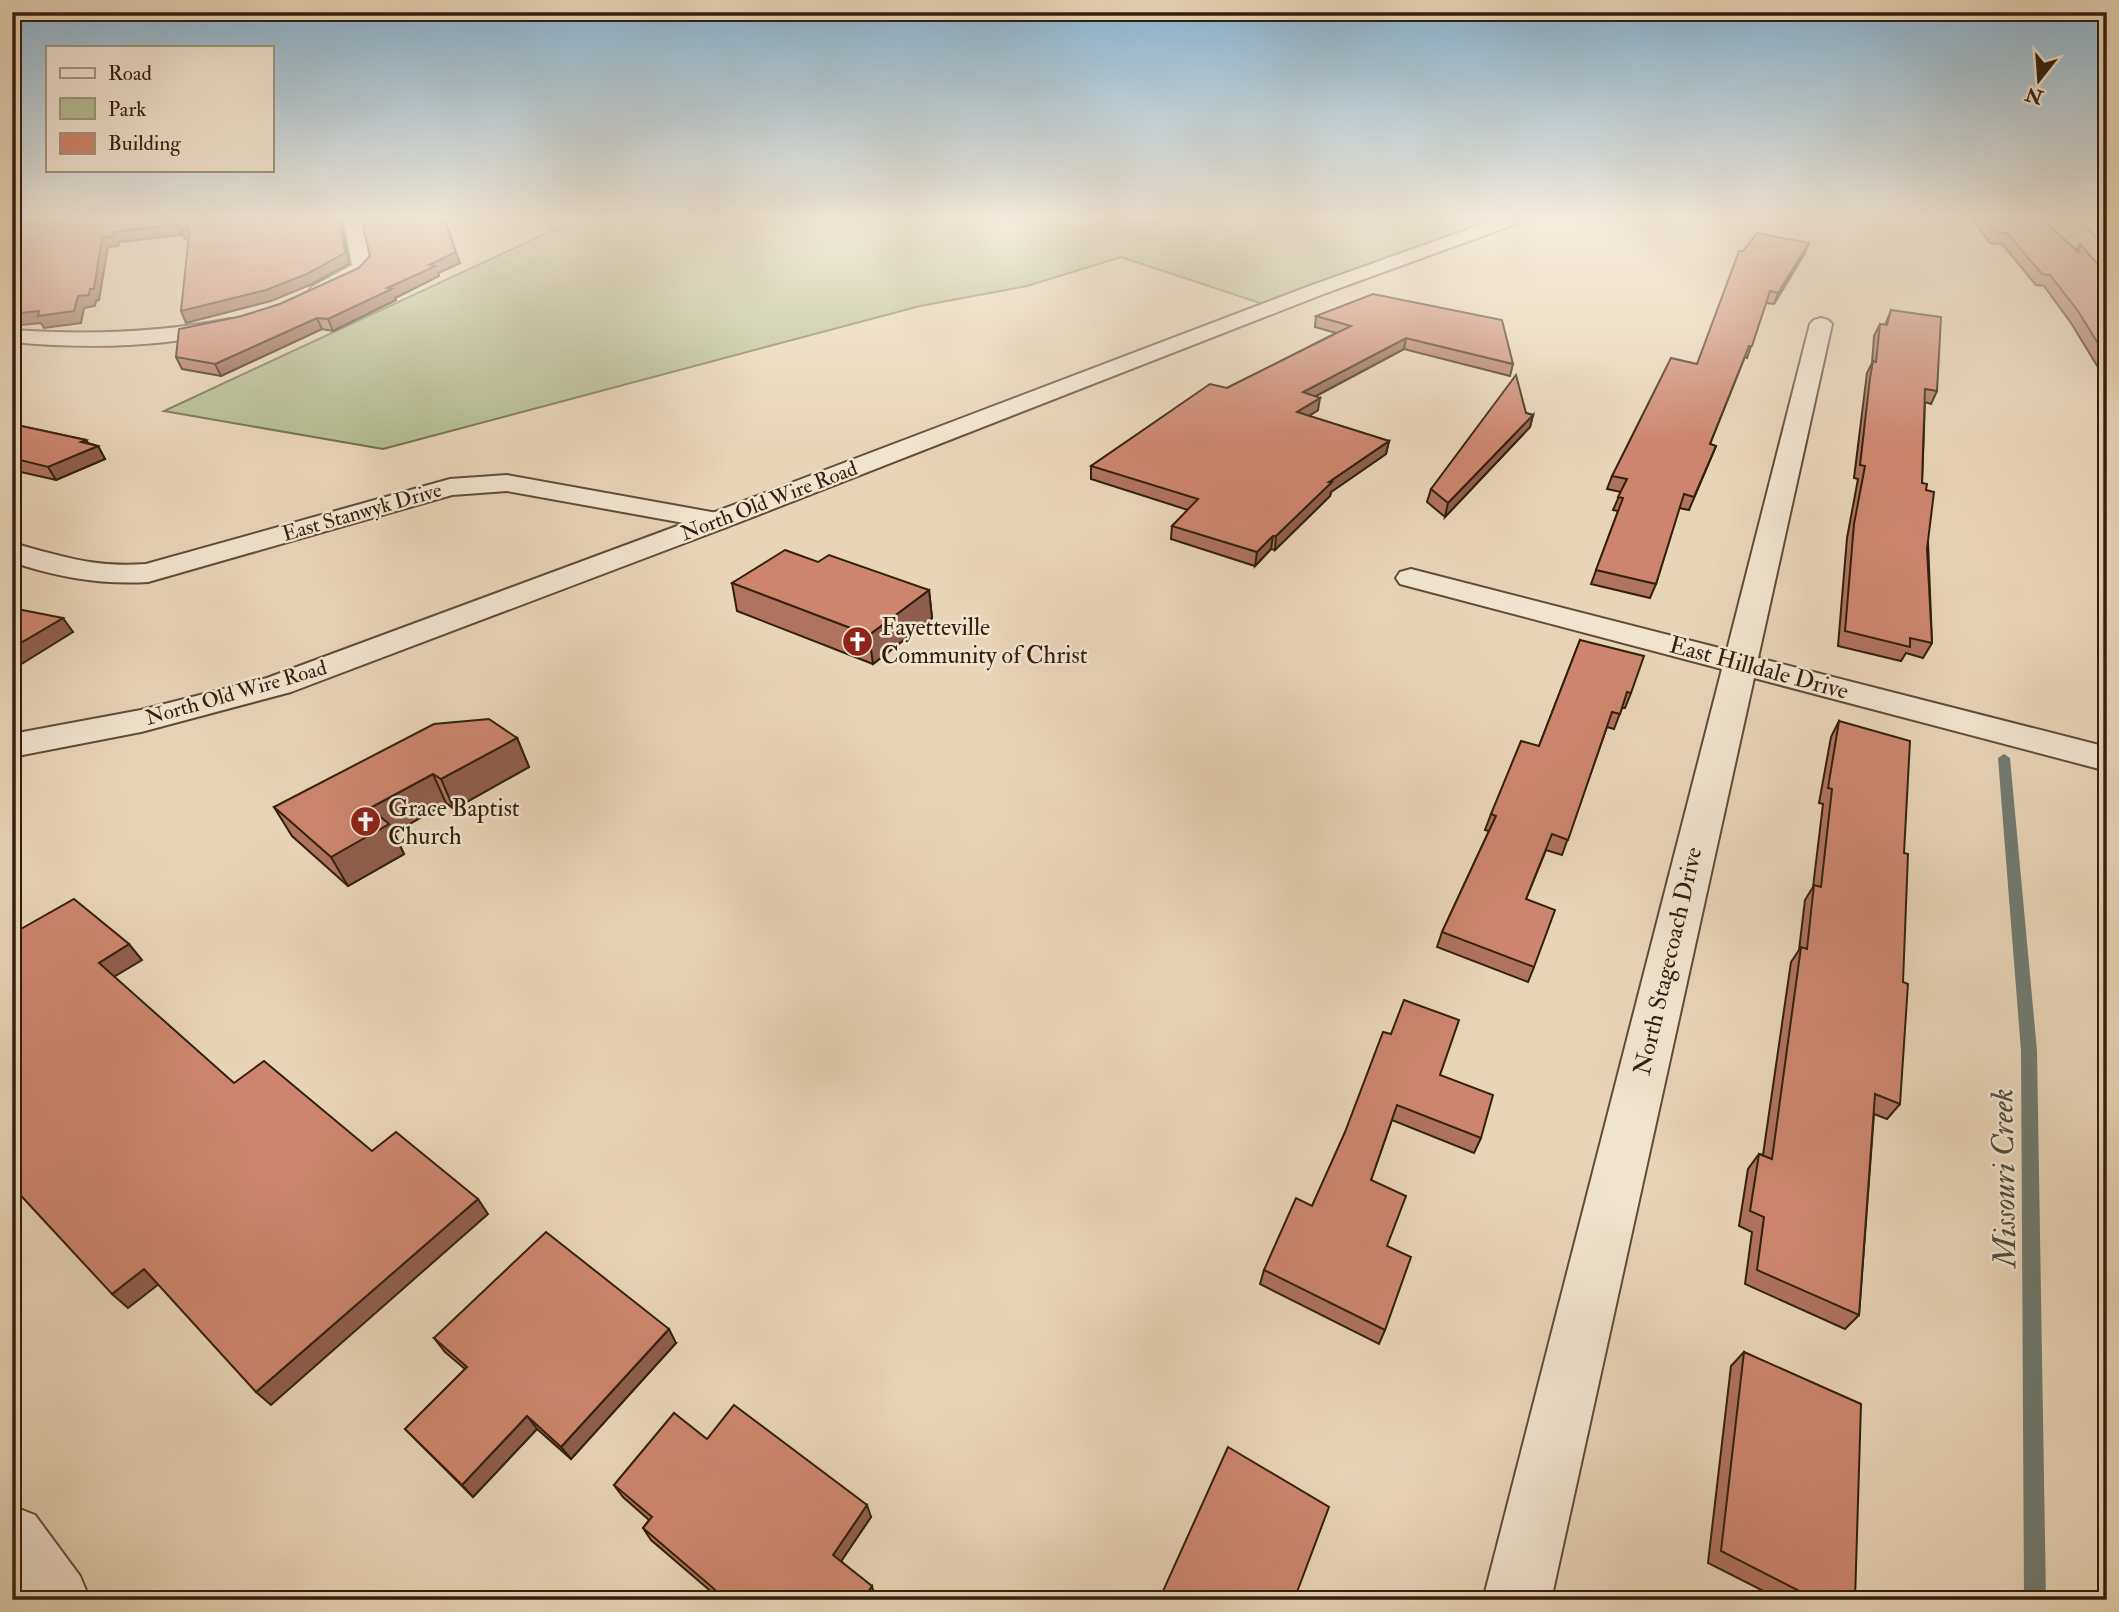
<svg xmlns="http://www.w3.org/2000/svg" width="2119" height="1612" font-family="'IM FELL Double Pica',serif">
<rect width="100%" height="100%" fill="#e8d5b6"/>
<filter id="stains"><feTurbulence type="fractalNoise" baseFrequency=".00286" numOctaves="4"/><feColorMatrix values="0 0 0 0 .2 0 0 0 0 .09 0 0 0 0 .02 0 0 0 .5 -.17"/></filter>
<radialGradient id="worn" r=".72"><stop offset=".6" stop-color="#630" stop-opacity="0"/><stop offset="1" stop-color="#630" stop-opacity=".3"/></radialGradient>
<path fill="#b3be90" stroke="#726f4e" stroke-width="2" d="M 579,218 L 1515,218 L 1272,307 L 1121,257 L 1027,286 L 920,306 L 383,449 L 164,411 Z"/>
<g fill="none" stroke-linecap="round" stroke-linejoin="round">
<path fill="#707b72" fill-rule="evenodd" d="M 2004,754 L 2010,758 L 2037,1051 L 2046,1600 L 2024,1600 L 2021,1051 L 1998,758 Z"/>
<defs>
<g id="minor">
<path d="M 343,218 L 361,218 L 371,267 C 361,281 330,300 312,295 L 309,291 L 312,287 L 352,265 Z"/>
<path d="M 2078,218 L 2096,218 L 2107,227 L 2107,242 L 2101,241 Z"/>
<path d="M 1821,318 L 1828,320 L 1832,324 L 1758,658 L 2107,747 L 2107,771 L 1754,678 L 1551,1600 L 1483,1600 L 1722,669 L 1400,584 L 1396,578 L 1400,572 L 1411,569 L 1727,650 L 1810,324 L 1814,320 Z"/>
<path d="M 230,319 L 237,321 L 241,325 L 237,329 C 164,348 88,349 12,342 L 12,330 C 86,335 157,333 230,319 Z"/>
<path d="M 507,475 L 717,513 L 727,515 L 731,521 L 727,527 L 717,529 L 507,491 L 452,495 L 148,582 C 101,585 57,577 12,562 L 12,543 C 62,556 93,568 146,564 L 450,479 Z"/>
<path d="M 12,1506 L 35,1515 L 80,1576 L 90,1600 L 16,1600 L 12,1595 Z"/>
</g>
<path id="tertiary" d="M 1500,218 L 1524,218 L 1521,222 L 1326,293 L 727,527 L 291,692 L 141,732 L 12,757 L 12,734 L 141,710 L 267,678 L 707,515 L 1312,285 Z"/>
</defs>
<use href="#minor" stroke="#604d36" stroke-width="4"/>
<use href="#tertiary" stroke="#604d36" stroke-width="4"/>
<use href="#minor" fill="#f0e4d0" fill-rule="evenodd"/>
<use href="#tertiary" fill="#f0e4d0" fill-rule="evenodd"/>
</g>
<g fill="#b0735e" stroke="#32200c" stroke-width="2">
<path d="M 1971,218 L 2042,218 L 2076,251 L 2080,244 L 2107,275 L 2107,382 L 2071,323 L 2044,286 L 2036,285 L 2002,244 L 1990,243 Z"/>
<path d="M 1805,253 L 1774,304 L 1766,303 L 1747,358 L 1745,357 L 1710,444 L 1716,446 L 1689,510 L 1679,508 L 1656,584 L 1650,598 L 1591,584 L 1618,511 L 1613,510 L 1621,492 L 1607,489 L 1612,476 L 1697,364 Z"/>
<path d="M 370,256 L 460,263 L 438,273 L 439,276 L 395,298 L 396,300 L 333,331 L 322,329 L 221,376 L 182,369 L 176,357 L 242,316 L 280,304 L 359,268 Z"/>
<path d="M 1891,310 L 1937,391 L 1931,404 L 1925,402 L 1922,483 L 1926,490 L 1932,643 L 1923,658 L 1906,653 L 1901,661 L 1838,646 L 1847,538 L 1858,479 L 1854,478 L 1867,373 L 1872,363 L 1874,336 L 1880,324 L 1885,325 Z"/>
<path d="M 1316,316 L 1513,364 L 1510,376 L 1404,349 L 1316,396 L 1318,410 L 1309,416 L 1389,441 L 1386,454 L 1331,492 L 1330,496 L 1275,550 L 1271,549 L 1255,566 L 1171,539 L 1172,526 L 1188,510 L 1091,479 L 1091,466 L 1227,388 L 1336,333 L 1315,327 Z"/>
<path d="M 1526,413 L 1533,415 L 1530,427 L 1445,517 L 1427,502 L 1431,489 Z"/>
<path d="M 12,424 L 86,440 L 88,443 L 98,446 L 105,459 L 56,480 L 12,470 Z"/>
<path d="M 818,562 L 929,590 L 932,618 L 873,664 L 737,611 L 732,583 Z"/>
<path d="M 1580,640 L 1631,693 L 1625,708 L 1622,708 L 1614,729 L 1607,727 L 1562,855 L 1546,850 L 1526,899 L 1534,967 L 1528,982 L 1437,947 L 1442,932 L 1489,831 L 1485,830 L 1491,814 L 1539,746 Z"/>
<path d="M 1839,721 L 1904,853 L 1900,1104 L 1887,1119 L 1874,1114 L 1859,1315 L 1845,1329 L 1745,1284 L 1752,1232 L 1739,1226 L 1748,1169 L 1759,1154 L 1763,1155 L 1791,962 L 1799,950 L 1805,900 L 1813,887 L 1823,804 L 1819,803 L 1831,737 Z"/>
<path d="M 517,738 L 529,767 L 454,809 L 446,803 L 394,833 L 404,854 L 348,886 L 292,836 L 274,807 Z"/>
<path d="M 1391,1034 L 1440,1075 L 1481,1138 L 1474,1153 L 1392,1120 L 1371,1180 L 1387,1246 L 1385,1330 L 1379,1344 L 1260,1284 L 1264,1270 L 1312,1206 Z"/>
<path d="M 434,1338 L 676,1343 L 571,1459 L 537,1429 L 473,1497 L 405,1429 L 465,1369 L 445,1352 Z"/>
<path d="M 1744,1352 L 1855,1600 L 1781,1600 L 1708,1563 L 1731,1366 Z"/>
<path d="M 707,1439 L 871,1517 L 841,1561 L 875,1597 L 873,1600 L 721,1600 L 651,1540 L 643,1528 L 649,1520 L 623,1497 L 614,1485 Z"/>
</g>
<g fill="#905e4c" stroke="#32200c" stroke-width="2">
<path d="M 12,218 L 24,218 L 12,223 Z"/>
<path d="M 339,218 L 341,218 L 349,264 L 312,284 L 271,301 L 186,323 L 181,311 Z"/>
<path d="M 177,224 L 181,235 L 119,242 L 118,246 L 108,247 L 99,300 L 96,301 L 95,306 L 84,308 L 81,323 L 44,328 L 41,323 L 12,326 L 12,314 L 78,296 L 102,237 L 114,232 Z"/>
<path d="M 188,228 L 193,238 L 185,239 L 180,229 Z"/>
<path d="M 1809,243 L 1805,253 L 1774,304 L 1778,293 Z"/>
<path d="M 456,252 L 460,263 L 438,273 L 439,276 L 395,298 L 396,300 L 333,331 L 328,319 L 429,265 Z"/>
<path d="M 317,318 L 322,329 L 221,376 L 215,364 Z"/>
<path d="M 1406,338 L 1404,349 L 1301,404 L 1303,392 Z"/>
<path d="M 1320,398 L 1318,410 L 1295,425 L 1297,412 Z"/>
<path d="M 1533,415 L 1530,427 L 1445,517 L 1448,503 Z"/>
<path d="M 86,440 L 91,449 L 98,446 L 105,459 L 56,480 L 48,467 L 81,442 Z"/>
<path d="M 1389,441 L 1386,454 L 1331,492 L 1330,496 L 1275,550 L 1276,536 L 1329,482 Z"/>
<path d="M 1273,536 L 1271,549 L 1255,566 L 1257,552 Z"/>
<path d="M 929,590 L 932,618 L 873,664 L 869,635 Z"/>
<path d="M 63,618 L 73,632 L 15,668 L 12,664 L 12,648 Z"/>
<path d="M 517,738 L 529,767 L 454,809 L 441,779 Z"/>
<path d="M 433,774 L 446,803 L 394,833 L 404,854 L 348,886 L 331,857 L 370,808 Z"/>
<path d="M 129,944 L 142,960 L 112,978 L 99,963 Z"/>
<path d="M 478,1199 L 488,1214 L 271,1405 L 256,1392 Z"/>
<path d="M 144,1269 L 159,1284 L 128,1308 L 112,1294 Z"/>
<path d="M 669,1329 L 676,1343 L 571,1459 L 561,1447 Z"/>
<path d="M 527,1416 L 537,1429 L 473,1497 L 462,1485 Z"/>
<path d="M 867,1505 L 871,1517 L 838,1566 L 833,1555 Z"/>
<path d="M 872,1586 L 875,1597 L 873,1600 L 863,1600 Z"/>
</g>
<g fill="#cd866d" stroke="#32200c" stroke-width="2">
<path d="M 37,218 L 339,218 L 345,253 L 307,274 L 266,290 L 181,311 L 189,234 L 188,228 L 180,229 L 177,224 L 114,232 L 113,236 L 102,237 L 94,289 L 90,289 L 89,295 L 78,296 L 74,311 L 38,316 L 39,311 L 12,314 L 12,226 Z"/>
<path d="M 361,218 L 444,218 L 456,252 L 429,265 L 436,266 L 387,288 L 392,289 L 328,319 L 317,318 L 215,364 L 176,357 L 179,329 L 242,316 L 280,304 L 359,268 L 370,256 Z"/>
<path d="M 1984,218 L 2042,218 L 2078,252 L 2080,244 L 2107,275 L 2107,358 L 2078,311 L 2050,275 L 2042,274 L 2007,233 L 1996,232 Z"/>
<path d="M 1757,233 L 1809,243 L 1778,293 L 1770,291 L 1752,346 L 1749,346 L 1710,444 L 1716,446 L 1694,497 L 1684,494 L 1656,584 L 1596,570 L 1623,498 L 1618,497 L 1627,479 L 1612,476 L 1671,358 L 1697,364 L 1739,251 L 1743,251 Z"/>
<path d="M 1373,294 L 1502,320 L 1513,364 L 1406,338 L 1303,392 L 1320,398 L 1297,412 L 1389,441 L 1329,482 L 1332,482 L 1276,536 L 1273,536 L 1257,552 L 1172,526 L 1198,499 L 1091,466 L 1210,384 L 1227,388 L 1351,326 L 1316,316 Z"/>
<path d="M 1891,310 L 1941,317 L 1937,391 L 1925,389 L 1922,483 L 1927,484 L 1926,490 L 1934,492 L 1927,549 L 1932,643 L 1910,638 L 1910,647 L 1845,631 L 1854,524 L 1865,466 L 1860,465 L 1870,378 L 1873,361 L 1876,362 L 1880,324 L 1887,325 Z"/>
<path d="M 1516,375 L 1526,413 L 1533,415 L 1448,503 L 1431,489 Z"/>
<path d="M 12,424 L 86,440 L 81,442 L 98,446 L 48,467 L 12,458 Z"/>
<path d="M 785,550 L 818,562 L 829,555 L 929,590 L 869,635 L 732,583 Z"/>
<path d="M 12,608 L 63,618 L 12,648 Z"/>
<path d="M 1580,640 L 1644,656 L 1631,693 L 1627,692 L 1620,714 L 1612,712 L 1568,840 L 1552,834 L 1526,899 L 1555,910 L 1534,967 L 1442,932 L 1496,816 L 1491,814 L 1521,741 L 1539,746 Z"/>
<path d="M 489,719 L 517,738 L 441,779 L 433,774 L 370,808 L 389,824 L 331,857 L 274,807 L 434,724 Z"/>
<path d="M 1839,721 L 1910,741 L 1904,853 L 1908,854 L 1903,982 L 1908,984 L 1900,1104 L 1875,1094 L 1859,1315 L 1757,1270 L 1764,1217 L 1750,1211 L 1759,1154 L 1772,1159 L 1801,947 L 1807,949 L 1814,885 L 1821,887 L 1832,789 L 1828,788 Z"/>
<path d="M 74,899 L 129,944 L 99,963 L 234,1083 L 264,1061 L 372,1151 L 396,1132 L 478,1199 L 256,1392 L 144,1269 L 112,1294 L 12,1186 L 12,934 Z"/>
<path d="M 1404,1000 L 1459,1020 L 1440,1075 L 1493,1095 L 1481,1138 L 1397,1105 L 1371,1180 L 1406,1196 L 1387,1246 L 1411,1257 L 1385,1330 L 1264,1270 L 1296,1198 L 1312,1206 L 1345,1132 L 1383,1032 L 1391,1034 Z"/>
<path d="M 546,1232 L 669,1329 L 561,1447 L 527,1416 L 462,1485 L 405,1429 L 467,1367 L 434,1338 Z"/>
<path d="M 1744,1352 L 1861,1404 L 1855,1600 L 1817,1600 L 1721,1551 Z"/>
<path d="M 734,1405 L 867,1505 L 833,1555 L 872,1586 L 863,1600 L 727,1600 L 643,1528 L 652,1517 L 614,1485 L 674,1413 L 707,1439 Z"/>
<path d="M 1228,1447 L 1329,1507 L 1294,1600 L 1159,1600 Z"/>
</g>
<linearGradient id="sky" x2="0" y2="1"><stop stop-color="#88b5d4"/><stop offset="0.49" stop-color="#f5ecde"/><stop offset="1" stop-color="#f5ecde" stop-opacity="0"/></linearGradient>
<rect width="2119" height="443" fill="url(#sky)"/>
<defs>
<symbol id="church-disc" viewBox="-11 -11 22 22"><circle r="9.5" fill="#8f2418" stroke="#f0e4d0"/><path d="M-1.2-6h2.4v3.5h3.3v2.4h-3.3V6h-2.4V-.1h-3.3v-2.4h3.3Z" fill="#fff"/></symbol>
</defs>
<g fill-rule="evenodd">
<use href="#church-disc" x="840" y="624" width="35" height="35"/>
<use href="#church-disc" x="348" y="804" width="35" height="35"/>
</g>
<g text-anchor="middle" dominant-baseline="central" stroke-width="5" stroke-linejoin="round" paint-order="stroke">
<g font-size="21" fill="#32200c" stroke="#f0e4d0">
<text transform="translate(769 501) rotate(-21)">North Old Wire Road</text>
<text transform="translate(362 512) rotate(-16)">East Stanwyk Drive</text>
<text transform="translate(236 693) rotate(-16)">North Old Wire Road</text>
</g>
<g font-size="24" fill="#32200c" stroke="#f0e4d0" text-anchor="start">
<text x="881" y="627">Fayetteville<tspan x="881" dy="28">Community of Christ</tspan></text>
<text x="388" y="808">Grace Baptist<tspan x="388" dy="28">Church</tspan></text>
</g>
<g font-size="24" fill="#32200c" stroke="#f0e4d0">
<text transform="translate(1759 668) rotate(15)">East Hilldale Drive</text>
<text transform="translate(1668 961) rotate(-77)">North Stagecoach Drive</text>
</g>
<g font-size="32" font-style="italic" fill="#514d3f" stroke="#f0e4d0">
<text transform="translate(2004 1178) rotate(-91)">Missouri Creek</text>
</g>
</g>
<rect width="2119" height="1612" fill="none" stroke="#e8d5b6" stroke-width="42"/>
<rect x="14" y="14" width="2091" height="1584" fill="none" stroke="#32200c" stroke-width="3.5"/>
<rect x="21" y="21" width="2077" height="1570" fill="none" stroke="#32200c" stroke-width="2"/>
<rect x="46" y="46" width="228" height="126" fill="#f0e4d0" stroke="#a49682" stroke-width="2"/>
<rect x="60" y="68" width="35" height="10" fill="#f0e4d0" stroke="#a49682" stroke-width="2"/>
<text x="108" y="80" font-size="21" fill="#32200c">Road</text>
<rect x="60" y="98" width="35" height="21" fill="#b3be90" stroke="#a49682" stroke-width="2"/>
<text x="108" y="116" font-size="21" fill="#32200c">Park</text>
<rect x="60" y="133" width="35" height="21" fill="#cd866d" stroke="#a49682" stroke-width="2"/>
<text x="108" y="150" font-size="21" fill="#32200c">Building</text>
<g transform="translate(2039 80) rotate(197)" stroke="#f0e4d0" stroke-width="5" paint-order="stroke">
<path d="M0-5L12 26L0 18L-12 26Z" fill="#32200c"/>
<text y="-10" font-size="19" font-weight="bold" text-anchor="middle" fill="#32200c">N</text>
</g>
<rect width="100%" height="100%" filter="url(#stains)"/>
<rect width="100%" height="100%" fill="url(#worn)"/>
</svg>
